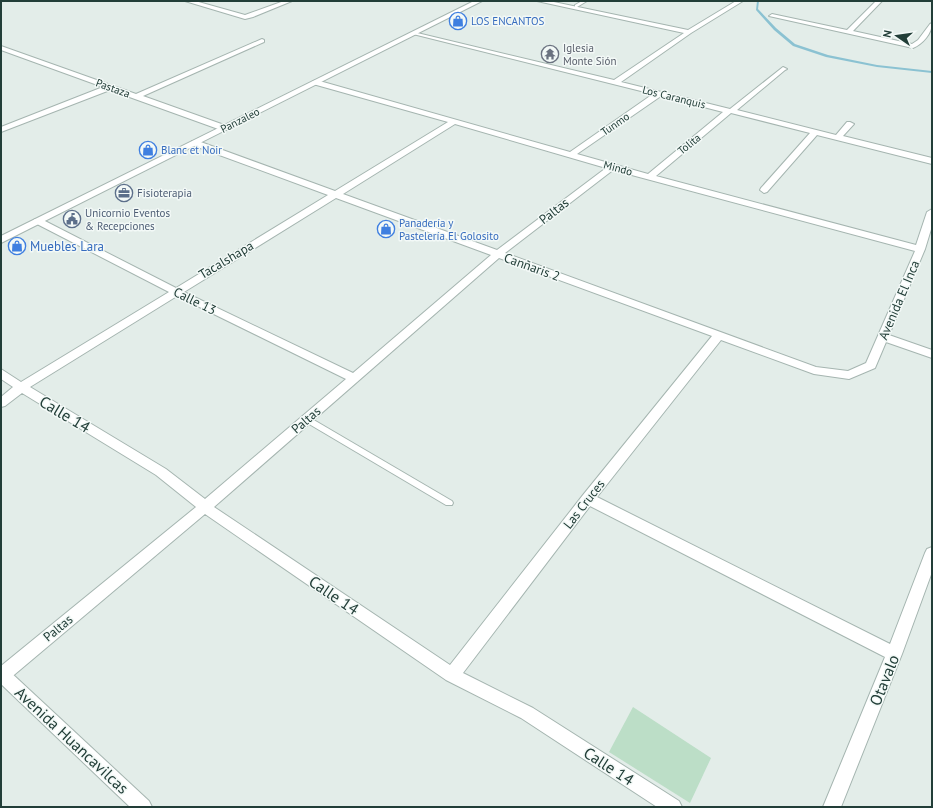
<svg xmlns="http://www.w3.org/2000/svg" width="933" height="808" font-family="'PT Sans',sans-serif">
<rect width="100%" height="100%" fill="#e3ede9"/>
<path fill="#bcdec7" d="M 633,707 L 711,758 L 690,803 L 609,752 Z"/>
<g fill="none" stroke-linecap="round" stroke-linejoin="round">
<path fill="#8bc2d2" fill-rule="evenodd" d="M 757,1 L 759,1 L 758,9 L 776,28 L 795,44 L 828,55 L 877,65 L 932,71 L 932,73 L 877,67 L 826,57 L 793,46 L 774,30 L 756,10 Z"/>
<defs>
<g id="service">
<path d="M 582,1 L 587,1 L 577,7 L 575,7 L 575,5 Z"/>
<path d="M 307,416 L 452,501 L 453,503 L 452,505 L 446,505 L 304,421 L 303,419 L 304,417 Z"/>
</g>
<g id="minor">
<path d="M 185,1 L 195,1 L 245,15 L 284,1 L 292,1 L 253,17 L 245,19 Z"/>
<path d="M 537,1 L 549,1 L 688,30 L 736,1 L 743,1 L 691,33 L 621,82 L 730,109 L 783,67 L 787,69 L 785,70 L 737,110 L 836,135 L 847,122 L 850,122 L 854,124 L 843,136 L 932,158 L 932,164 L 817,135 L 767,192 L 764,193 L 760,190 L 761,188 L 810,133 L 731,113 L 656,176 L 916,245 L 927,212 L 932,209 L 932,226 L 925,249 L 889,335 L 932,350 L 932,358 L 886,342 L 875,368 L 849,379 L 814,374 L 721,340 L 597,497 L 890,644 L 925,553 L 927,549 L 932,547 L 932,572 L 902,654 L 841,807 L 823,807 L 885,657 L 590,506 L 463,673 L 533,708 L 679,801 L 682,807 L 657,807 L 521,718 L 446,680 L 205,514 L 8,680 L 1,682 L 1,666 L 196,507 L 156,475 L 22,393 L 5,406 L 1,407 L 1,397 L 13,387 L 1,379 L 1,369 L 21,382 L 169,292 L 35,223 L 33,221 L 35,219 L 41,219 L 176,288 L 328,195 L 192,145 L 192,141 L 198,141 L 335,191 L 448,122 L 313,84 L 312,82 L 316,80 L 570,152 L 653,94 L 413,34 L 413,32 L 614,80 L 684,33 ZM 661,96 L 723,112 L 648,174 L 577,154 ZM 455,124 L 606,168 L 497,250 L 343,194 ZM 613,170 L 915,251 L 866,363 L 848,371 L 816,367 L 505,253 ZM 336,198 L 491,255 L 353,373 L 184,292 ZM 499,258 L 712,336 L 583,495 L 450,665 L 214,507 ZM 177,296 L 346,379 L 205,499 L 166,469 L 30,387 Z"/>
<path d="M 876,1 L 882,1 L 853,31 L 912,44 L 918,40 L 930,24 L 932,23 C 932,33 923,44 913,48 L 769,16 L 772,14 L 847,30 Z"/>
<path d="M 262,39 L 264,40 L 264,42 L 143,96 L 227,126 L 227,130 L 221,130 L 110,90 L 1,132 L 1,127 L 103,87 L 1,50 L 1,46 L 136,94 Z"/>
</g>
<g id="tertiary">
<path d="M 474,1 L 482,1 L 1,243 L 1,236 Z"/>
<path d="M 1,667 L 7,669 L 149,801 L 152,807 L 130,807 L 1,684 Z"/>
</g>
</defs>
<use href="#service" stroke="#a5b5b0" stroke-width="2"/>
<use href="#minor" stroke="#a5b5b0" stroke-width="2"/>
<use href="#tertiary" stroke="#a5b5b0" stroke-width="2"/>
<use href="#service" fill="#fff" fill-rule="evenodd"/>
<use href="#minor" fill="#fff" fill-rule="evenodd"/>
<use href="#tertiary" fill="#fff" fill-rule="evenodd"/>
</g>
<defs>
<symbol id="shop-ring" viewBox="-11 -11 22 22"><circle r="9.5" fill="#f3f9f7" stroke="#3f7fe0" stroke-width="1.5"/><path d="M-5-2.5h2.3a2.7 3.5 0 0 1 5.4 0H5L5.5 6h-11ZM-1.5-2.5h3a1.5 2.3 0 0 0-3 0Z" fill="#3f7fe0"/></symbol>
<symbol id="temple-ring" viewBox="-11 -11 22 22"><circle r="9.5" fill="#f3f9f7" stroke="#6b7280" stroke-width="1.5"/><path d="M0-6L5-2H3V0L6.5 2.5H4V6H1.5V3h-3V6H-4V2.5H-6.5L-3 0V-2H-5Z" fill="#6b7280"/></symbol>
<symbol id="office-ring" viewBox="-11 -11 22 22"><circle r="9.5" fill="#f3f9f7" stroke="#5c6f8a" stroke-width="1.5"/><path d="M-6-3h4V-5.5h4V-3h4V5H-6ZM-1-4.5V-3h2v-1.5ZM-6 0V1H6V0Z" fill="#5c6f8a"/></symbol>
<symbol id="civic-ring" viewBox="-11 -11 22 22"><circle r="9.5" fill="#f3f9f7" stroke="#5c6f8a" stroke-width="1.5"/><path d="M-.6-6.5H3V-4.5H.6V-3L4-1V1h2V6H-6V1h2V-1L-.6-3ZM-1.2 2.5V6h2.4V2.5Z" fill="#5c6f8a"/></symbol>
</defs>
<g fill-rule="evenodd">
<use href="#shop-ring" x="448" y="11" width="20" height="20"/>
<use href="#temple-ring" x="540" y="44" width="20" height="20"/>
<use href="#shop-ring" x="138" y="140" width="20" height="20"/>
<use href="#office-ring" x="114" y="183" width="20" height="20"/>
<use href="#civic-ring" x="62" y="209" width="20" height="20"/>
<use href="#shop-ring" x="376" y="219" width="20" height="20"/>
<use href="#shop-ring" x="7" y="236" width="20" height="20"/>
</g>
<g text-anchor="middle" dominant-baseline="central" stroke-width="3" stroke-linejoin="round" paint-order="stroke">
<g font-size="11" fill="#366cbe" stroke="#f3f9f7" text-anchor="start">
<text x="471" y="21">LOS ENCANTOS</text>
<text x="161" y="150">Blanc et Noir</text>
<text x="399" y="223">Panadería y<tspan x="399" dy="13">Pastelería El Golosito</tspan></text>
</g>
<g font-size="11" fill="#5b616d" stroke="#f3f9f7" text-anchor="start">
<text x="563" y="48">Iglesia<tspan x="563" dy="13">Monte Sión</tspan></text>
</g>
<g font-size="11" fill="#223e38" stroke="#f3f9f7">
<text transform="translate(113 88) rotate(20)">Pastaza</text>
<text transform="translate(674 97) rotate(14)">Los Caranquis</text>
<text transform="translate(240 120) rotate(-27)">Panzaleo</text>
<text transform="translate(615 124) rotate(-35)">Tunmo</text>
<text transform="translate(689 144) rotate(-39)">Tolita</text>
<text transform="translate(618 168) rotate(15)">Mindo</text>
</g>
<g font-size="11" fill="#4e5e75" stroke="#f3f9f7" text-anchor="start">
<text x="137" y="193">Fisioterapia</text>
<text x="85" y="213">Unicornio Eventos<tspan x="85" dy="13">&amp; Recepciones</tspan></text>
</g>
<g font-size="13" fill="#223e38" stroke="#f3f9f7">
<text transform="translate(554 211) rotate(-38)">Paltas</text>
<text transform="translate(226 260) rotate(-31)">Tacalshapa</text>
<text transform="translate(532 267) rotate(20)">Canñaris 2</text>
<text transform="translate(899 300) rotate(-67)">Avenida El Inca</text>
<text transform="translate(195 301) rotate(26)">Calle 13</text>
<text transform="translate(306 420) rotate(-41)">Paltas</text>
<text transform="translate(584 504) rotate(-52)">Las Cruces</text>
<text transform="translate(58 628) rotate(-40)">Paltas</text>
</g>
<g font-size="13" fill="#366cbe" stroke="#f3f9f7" text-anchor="start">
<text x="30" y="246">Muebles Lara</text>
</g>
<g font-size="16" fill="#223e38" stroke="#f3f9f7">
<text transform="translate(65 414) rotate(31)">Calle 14</text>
<text transform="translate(334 595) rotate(34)">Calle 14</text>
<text transform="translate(884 680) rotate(-68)">Otavalo</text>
<text transform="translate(72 740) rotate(43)">Avenida Huancavilcas</text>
<text transform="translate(609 766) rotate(33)">Calle 14</text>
</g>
</g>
<rect width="933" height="808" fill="none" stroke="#223e38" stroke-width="4"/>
<g transform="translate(897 36) rotate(283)" stroke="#f3f9f7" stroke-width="3" paint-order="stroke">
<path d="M0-3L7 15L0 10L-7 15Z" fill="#223e38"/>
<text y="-6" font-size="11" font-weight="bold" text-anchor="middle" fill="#223e38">N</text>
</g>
</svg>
